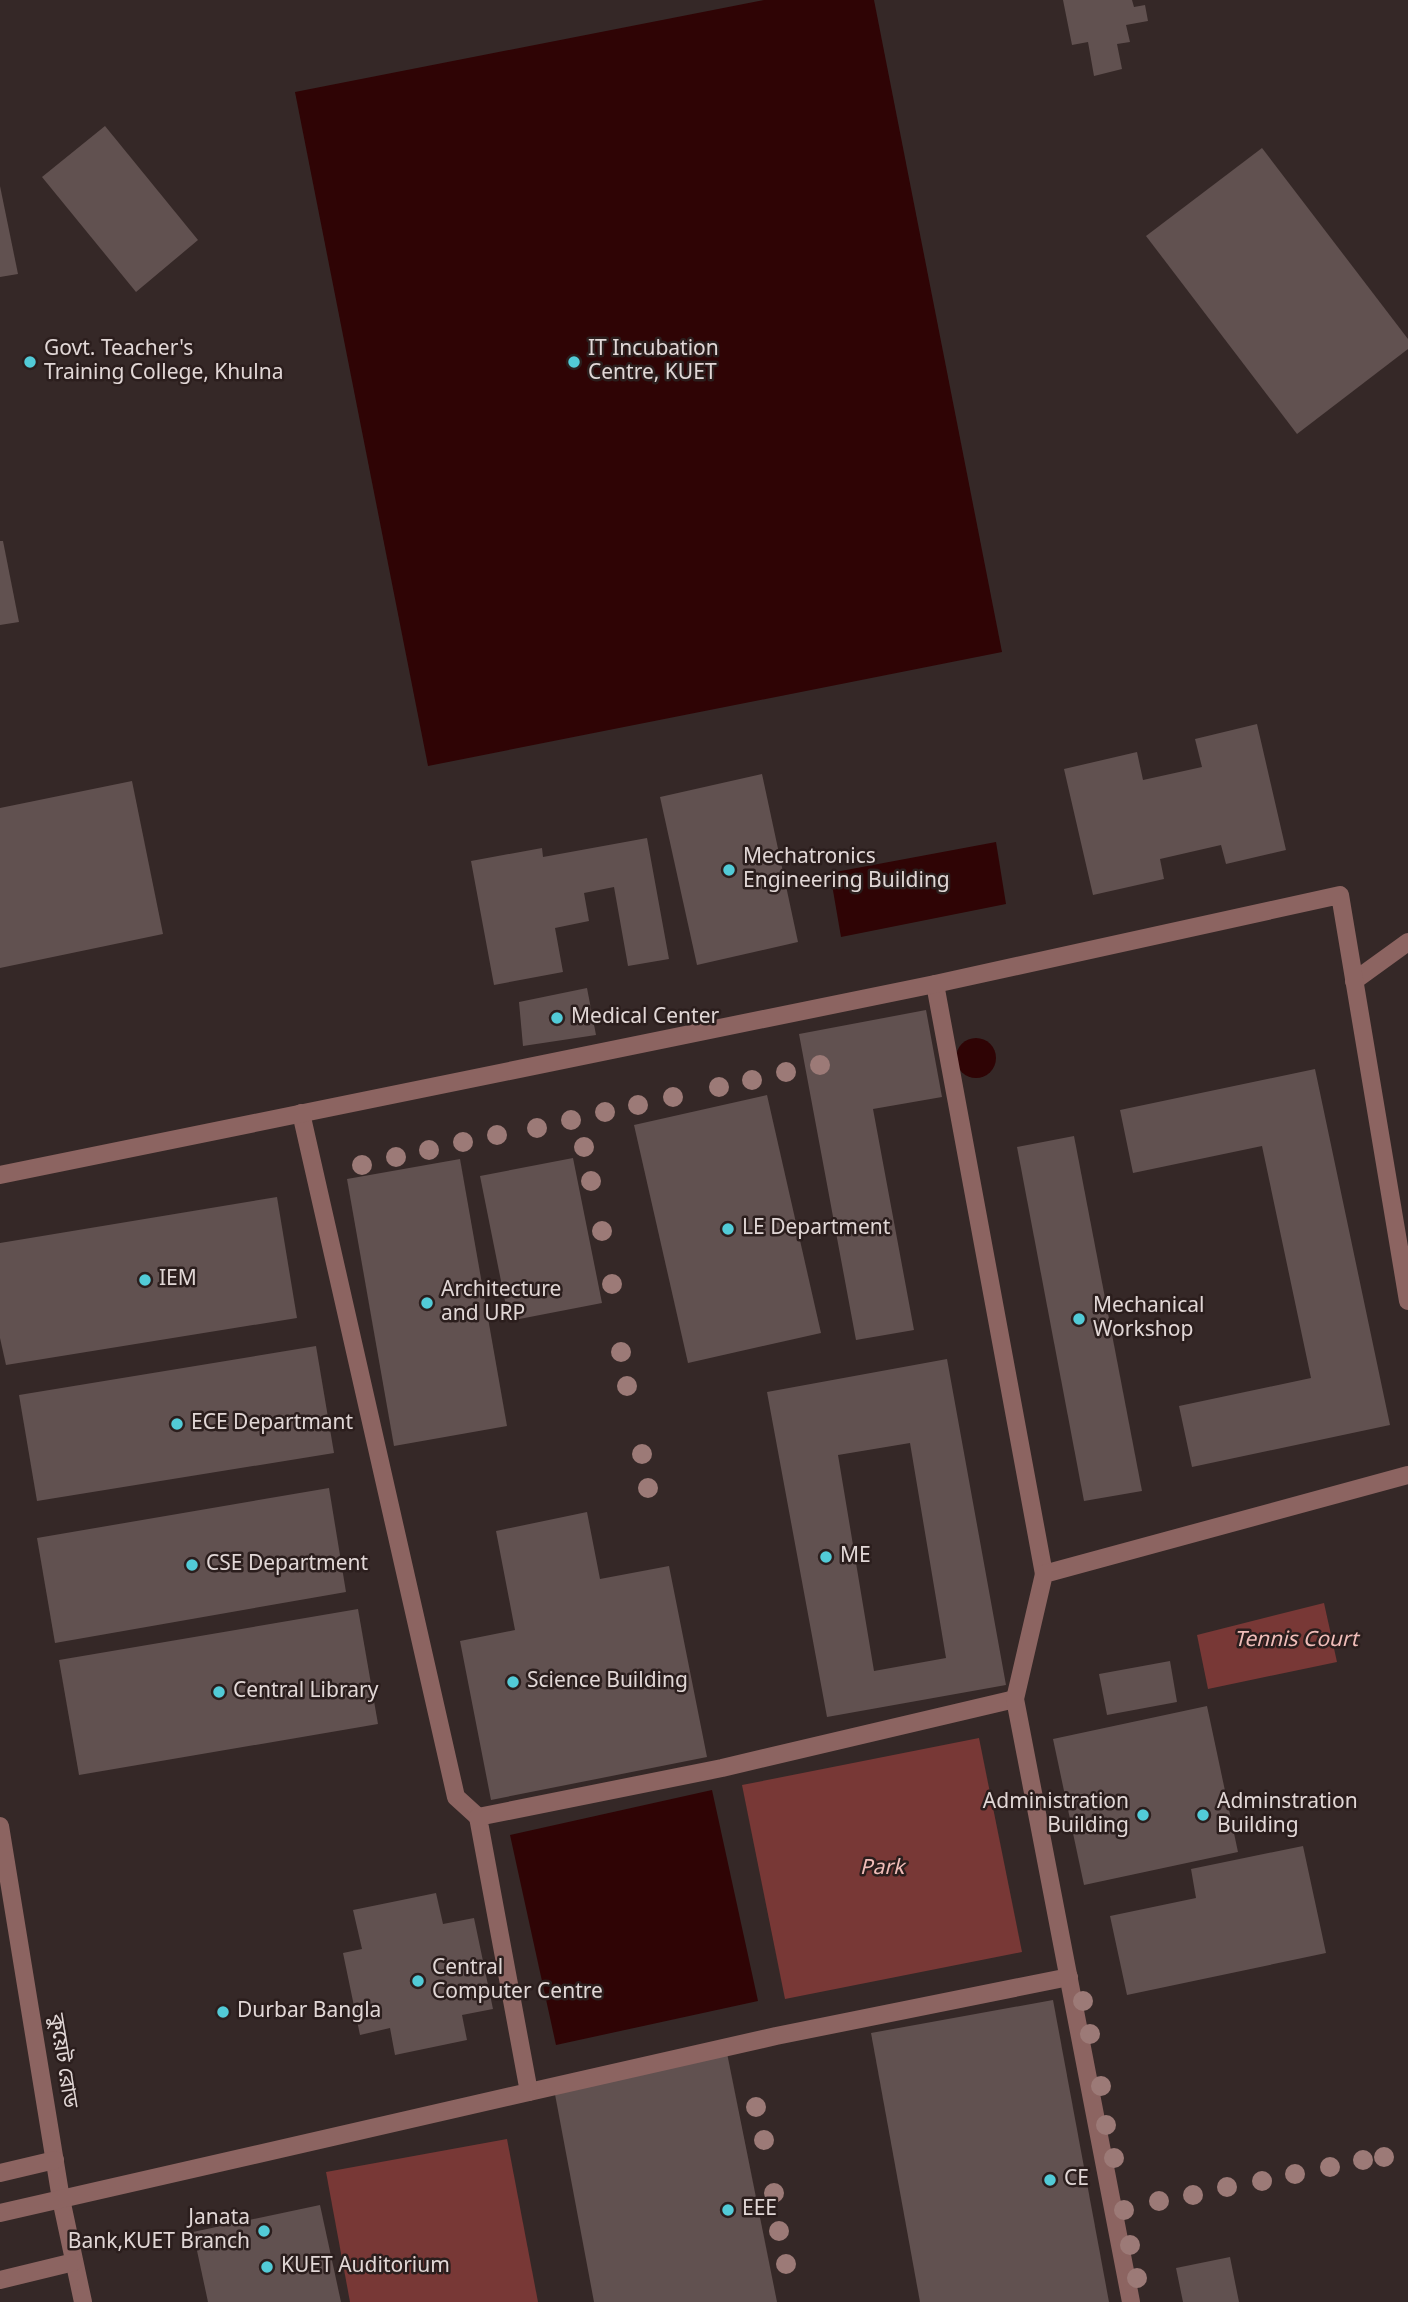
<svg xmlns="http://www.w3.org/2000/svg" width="1408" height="2302" font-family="Georgia,'Noto Sans Bengali',serif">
<rect width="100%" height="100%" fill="#352827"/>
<g fill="#783836">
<path d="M 1324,1603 L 1337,1662 L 1208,1689 L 1197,1635 Z"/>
<path d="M 979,1738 L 1022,1952 L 785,1999 L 742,1785 Z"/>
<path d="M 507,2139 L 538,2302 L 350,2302 L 326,2172 Z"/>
</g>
<g fill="#2f0405">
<path d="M 764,0 L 874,0 L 1002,652 L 428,766 L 295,92 Z"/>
<path d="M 996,842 L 1006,904 L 841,937 L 830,873 Z"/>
<circle cx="976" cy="1058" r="20"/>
<path d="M 712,1790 L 758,2001 L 556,2045 L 510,1835 Z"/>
</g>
<g fill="#615150" fill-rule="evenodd">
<path d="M 1063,0 L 1132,0 L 1134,7 L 1145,5 L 1148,21 L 1126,25 L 1130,42 L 1117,44 L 1122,69 L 1094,76 L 1088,42 L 1072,45 Z"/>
<path d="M 105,126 L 198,240 L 136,292 L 42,177 Z"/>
<path d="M 1262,148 L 1408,339 L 1408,349 L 1297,434 L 1146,236 Z"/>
<path d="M 0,186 L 18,274 L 0,277 Z"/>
<path d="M 0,541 L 3,541 L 19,622 L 0,625 Z"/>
<path d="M 1257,724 L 1286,850 L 1226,864 L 1221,845 L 1160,859 L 1164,879 L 1093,895 L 1064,769 L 1137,752 L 1143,780 L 1202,767 L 1195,739 Z"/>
<path d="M 762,774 L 798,942 L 697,965 L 660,797 Z"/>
<path d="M 132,781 L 163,934 L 0,968 L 0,808 Z"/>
<path d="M 647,838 L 669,959 L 628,966 L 614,887 L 584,893 L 589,921 L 555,928 L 563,972 L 494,985 L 471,861 L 542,848 L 543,857 Z"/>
<path d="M 587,988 L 596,1035 L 523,1046 L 519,1002 Z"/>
<path d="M 926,1010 L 942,1097 L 873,1109 L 914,1330 L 856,1340 L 799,1034 Z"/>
<path d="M 1315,1069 L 1390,1425 L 1192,1467 L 1179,1406 L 1311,1378 L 1262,1146 L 1133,1173 L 1120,1110 Z"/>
<path d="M 767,1095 L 821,1333 L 688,1363 L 634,1125 Z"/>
<path d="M 1074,1136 L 1142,1491 L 1084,1501 L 1017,1147 Z"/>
<path d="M 573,1158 L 602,1303 L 509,1321 L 480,1176 Z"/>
<path d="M 460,1159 L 507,1426 L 394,1446 L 347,1179 Z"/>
<path d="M 277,1197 L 297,1318 L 6,1365 L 0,1338 L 0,1243 Z"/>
<path d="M 316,1346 L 334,1453 L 37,1501 L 19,1395 Z"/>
<path d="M 947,1359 L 1006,1685 L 827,1717 L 767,1392 ZM 910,1443 L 946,1658 L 874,1671 L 838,1455 Z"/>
<path d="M 329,1488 L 346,1592 L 55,1643 L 37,1538 Z"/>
<path d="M 587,1512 L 600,1579 L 669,1566 L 707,1757 L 491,1800 L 460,1641 L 515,1630 L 496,1531 Z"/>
<path d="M 358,1609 L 378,1724 L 79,1775 L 59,1660 Z"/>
<path d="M 1170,1661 L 1177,1702 L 1107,1715 L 1099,1674 Z"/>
<path d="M 1207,1706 L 1238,1852 L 1084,1885 L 1053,1739 Z"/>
<path d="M 1303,1846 L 1326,1953 L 1127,1995 L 1110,1916 L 1196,1898 L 1191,1869 Z"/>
<path d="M 436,1893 L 443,1924 L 474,1918 L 493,2009 L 462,2015 L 467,2040 L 395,2055 L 390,2028 L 360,2035 L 343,1953 L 362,1949 L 353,1910 Z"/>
<path d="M 1053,2000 L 1109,2302 L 920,2302 L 871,2033 Z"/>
<path d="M 727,2053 L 777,2302 L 594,2302 L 554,2089 Z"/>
<path d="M 320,2205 L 341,2302 L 208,2302 L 193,2232 Z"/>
<path d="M 1230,2257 L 1239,2302 L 1183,2302 L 1176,2268 Z"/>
</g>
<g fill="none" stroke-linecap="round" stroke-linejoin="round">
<g stroke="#8c6461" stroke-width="18">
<path d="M 1354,981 L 1408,942"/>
<path d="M 935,984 L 1044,1574"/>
<path d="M 301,1113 L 456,1797 L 478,1817"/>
<path d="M 0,1175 L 935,984 L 1340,895 L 1408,1301"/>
<path d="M 0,1826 L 61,2199 L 83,2302"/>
<path d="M 529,2092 L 776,2036 L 1069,1977"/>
<path d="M 0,2173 L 55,2160"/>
<path d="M 0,2213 L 529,2092 L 478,1817 L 722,1768 L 1015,1699"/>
<path d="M 0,2280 L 74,2262"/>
<path d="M 1131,2302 L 1015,1699 L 1044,1574 L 1408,1475"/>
</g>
</g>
<g fill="#9c7a77">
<circle cx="820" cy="1065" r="10"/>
<circle cx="786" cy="1072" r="10"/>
<circle cx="752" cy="1080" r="10"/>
<circle cx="719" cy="1087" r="10"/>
<circle cx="673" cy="1097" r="10"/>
<circle cx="638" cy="1105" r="10"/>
<circle cx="605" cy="1112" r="10"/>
<circle cx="571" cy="1120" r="10"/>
<circle cx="537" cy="1128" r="10"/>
<circle cx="497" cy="1135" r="10"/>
<circle cx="463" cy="1142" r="10"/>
<circle cx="584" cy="1147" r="10"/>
<circle cx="429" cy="1150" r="10"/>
<circle cx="396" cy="1157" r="10"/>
<circle cx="362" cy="1165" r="10"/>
<circle cx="591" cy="1181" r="10"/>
<circle cx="602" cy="1231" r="10"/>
<circle cx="612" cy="1284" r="10"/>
<circle cx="621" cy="1352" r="10"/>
<circle cx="627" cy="1386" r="10"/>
<circle cx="642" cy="1454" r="10"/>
<circle cx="648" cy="1488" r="10"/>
<circle cx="1083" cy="2001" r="10"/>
<circle cx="1090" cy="2034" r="10"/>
<circle cx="1101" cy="2086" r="10"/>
<circle cx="756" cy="2107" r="10"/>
<circle cx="1106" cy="2125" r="10"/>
<circle cx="764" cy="2140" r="10"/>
<circle cx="1384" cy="2157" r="10"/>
<circle cx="1114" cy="2158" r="10"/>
<circle cx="1363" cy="2160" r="10"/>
<circle cx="1330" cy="2167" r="10"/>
<circle cx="1295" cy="2174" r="10"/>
<circle cx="1262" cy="2181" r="10"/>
<circle cx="1227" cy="2187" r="10"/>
<circle cx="774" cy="2193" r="10"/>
<circle cx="1193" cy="2195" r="10"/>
<circle cx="1159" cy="2201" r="10"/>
<circle cx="1124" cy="2210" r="10"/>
<circle cx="779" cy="2231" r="10"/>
<circle cx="1130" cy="2245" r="10"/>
<circle cx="786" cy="2264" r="10"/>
<circle cx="1137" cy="2278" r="10"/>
</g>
<g fill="#52cbd7" stroke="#2b1e1d" stroke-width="2.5">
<circle cx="30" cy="362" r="7"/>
<circle cx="574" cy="362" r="7"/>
<circle cx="729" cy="870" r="7"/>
<circle cx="557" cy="1018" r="7"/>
<circle cx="728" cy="1229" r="7"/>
<circle cx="145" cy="1280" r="7"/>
<circle cx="427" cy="1303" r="7"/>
<circle cx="1079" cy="1319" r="7"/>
<circle cx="177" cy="1424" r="7"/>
<circle cx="826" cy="1557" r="7"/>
<circle cx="192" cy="1565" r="7"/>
<circle cx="513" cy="1682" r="7"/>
<circle cx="219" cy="1692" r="7"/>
<circle cx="1143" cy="1815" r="7"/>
<circle cx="1203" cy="1815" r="7"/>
<circle cx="418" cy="1981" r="7"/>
<circle cx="223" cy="2012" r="7"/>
<circle cx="1050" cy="2180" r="7"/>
<circle cx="728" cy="2210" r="7"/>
<circle cx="264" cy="2231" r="7"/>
<circle cx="267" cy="2267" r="7"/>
</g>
<g text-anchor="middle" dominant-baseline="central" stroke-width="5" stroke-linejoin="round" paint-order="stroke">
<g font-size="21" fill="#e1d7d6" stroke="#2b1e1d" text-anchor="start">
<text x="44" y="350">Govt. Teacher's<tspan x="44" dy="24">Training College, Khulna</tspan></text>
<text x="588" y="350">IT Incubation<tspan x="588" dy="24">Centre, KUET</tspan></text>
<text x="743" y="858">Mechatronics<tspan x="743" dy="24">Engineering Building</tspan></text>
<text x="571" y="1018">Medical Center</text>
<text x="742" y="1229">LE Department</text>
<text x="159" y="1280">IEM</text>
<text x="441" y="1291">Architecture<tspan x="441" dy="24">and URP</tspan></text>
<text x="1093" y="1307">Mechanical<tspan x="1093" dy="24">Workshop</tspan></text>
<text x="191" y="1424">ECE Departmant</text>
<text x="840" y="1557">ME</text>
<text x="206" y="1565">CSE Department</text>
<text x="527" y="1682">Science Building</text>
<text x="233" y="1692">Central Library</text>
<text x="1129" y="1803" text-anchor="end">Administration<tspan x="1129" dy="24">Building</tspan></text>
<text x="1217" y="1803">Adminstration<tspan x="1217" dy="24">Building</tspan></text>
<text x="432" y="1969">Central<tspan x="432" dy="24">Computer Centre</tspan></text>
<text x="237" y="2012">Durbar Bangla</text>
<text x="1064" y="2180">CE</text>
<text x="742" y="2210">EEE</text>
<text x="250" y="2219" text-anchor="end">Janata<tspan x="250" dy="24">Bank,KUET Branch</tspan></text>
<text x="281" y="2267">KUET Auditorium</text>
</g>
<g font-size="21" font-style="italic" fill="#f0bdb9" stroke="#2b1e1d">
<text x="1296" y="1641">Tennis Court</text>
<text x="882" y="1869">Park</text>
</g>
<g font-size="21" fill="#e1d7d6" stroke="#2b1e1d">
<text transform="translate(62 2061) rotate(81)">কুয়েট রোড</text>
</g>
</g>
</svg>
